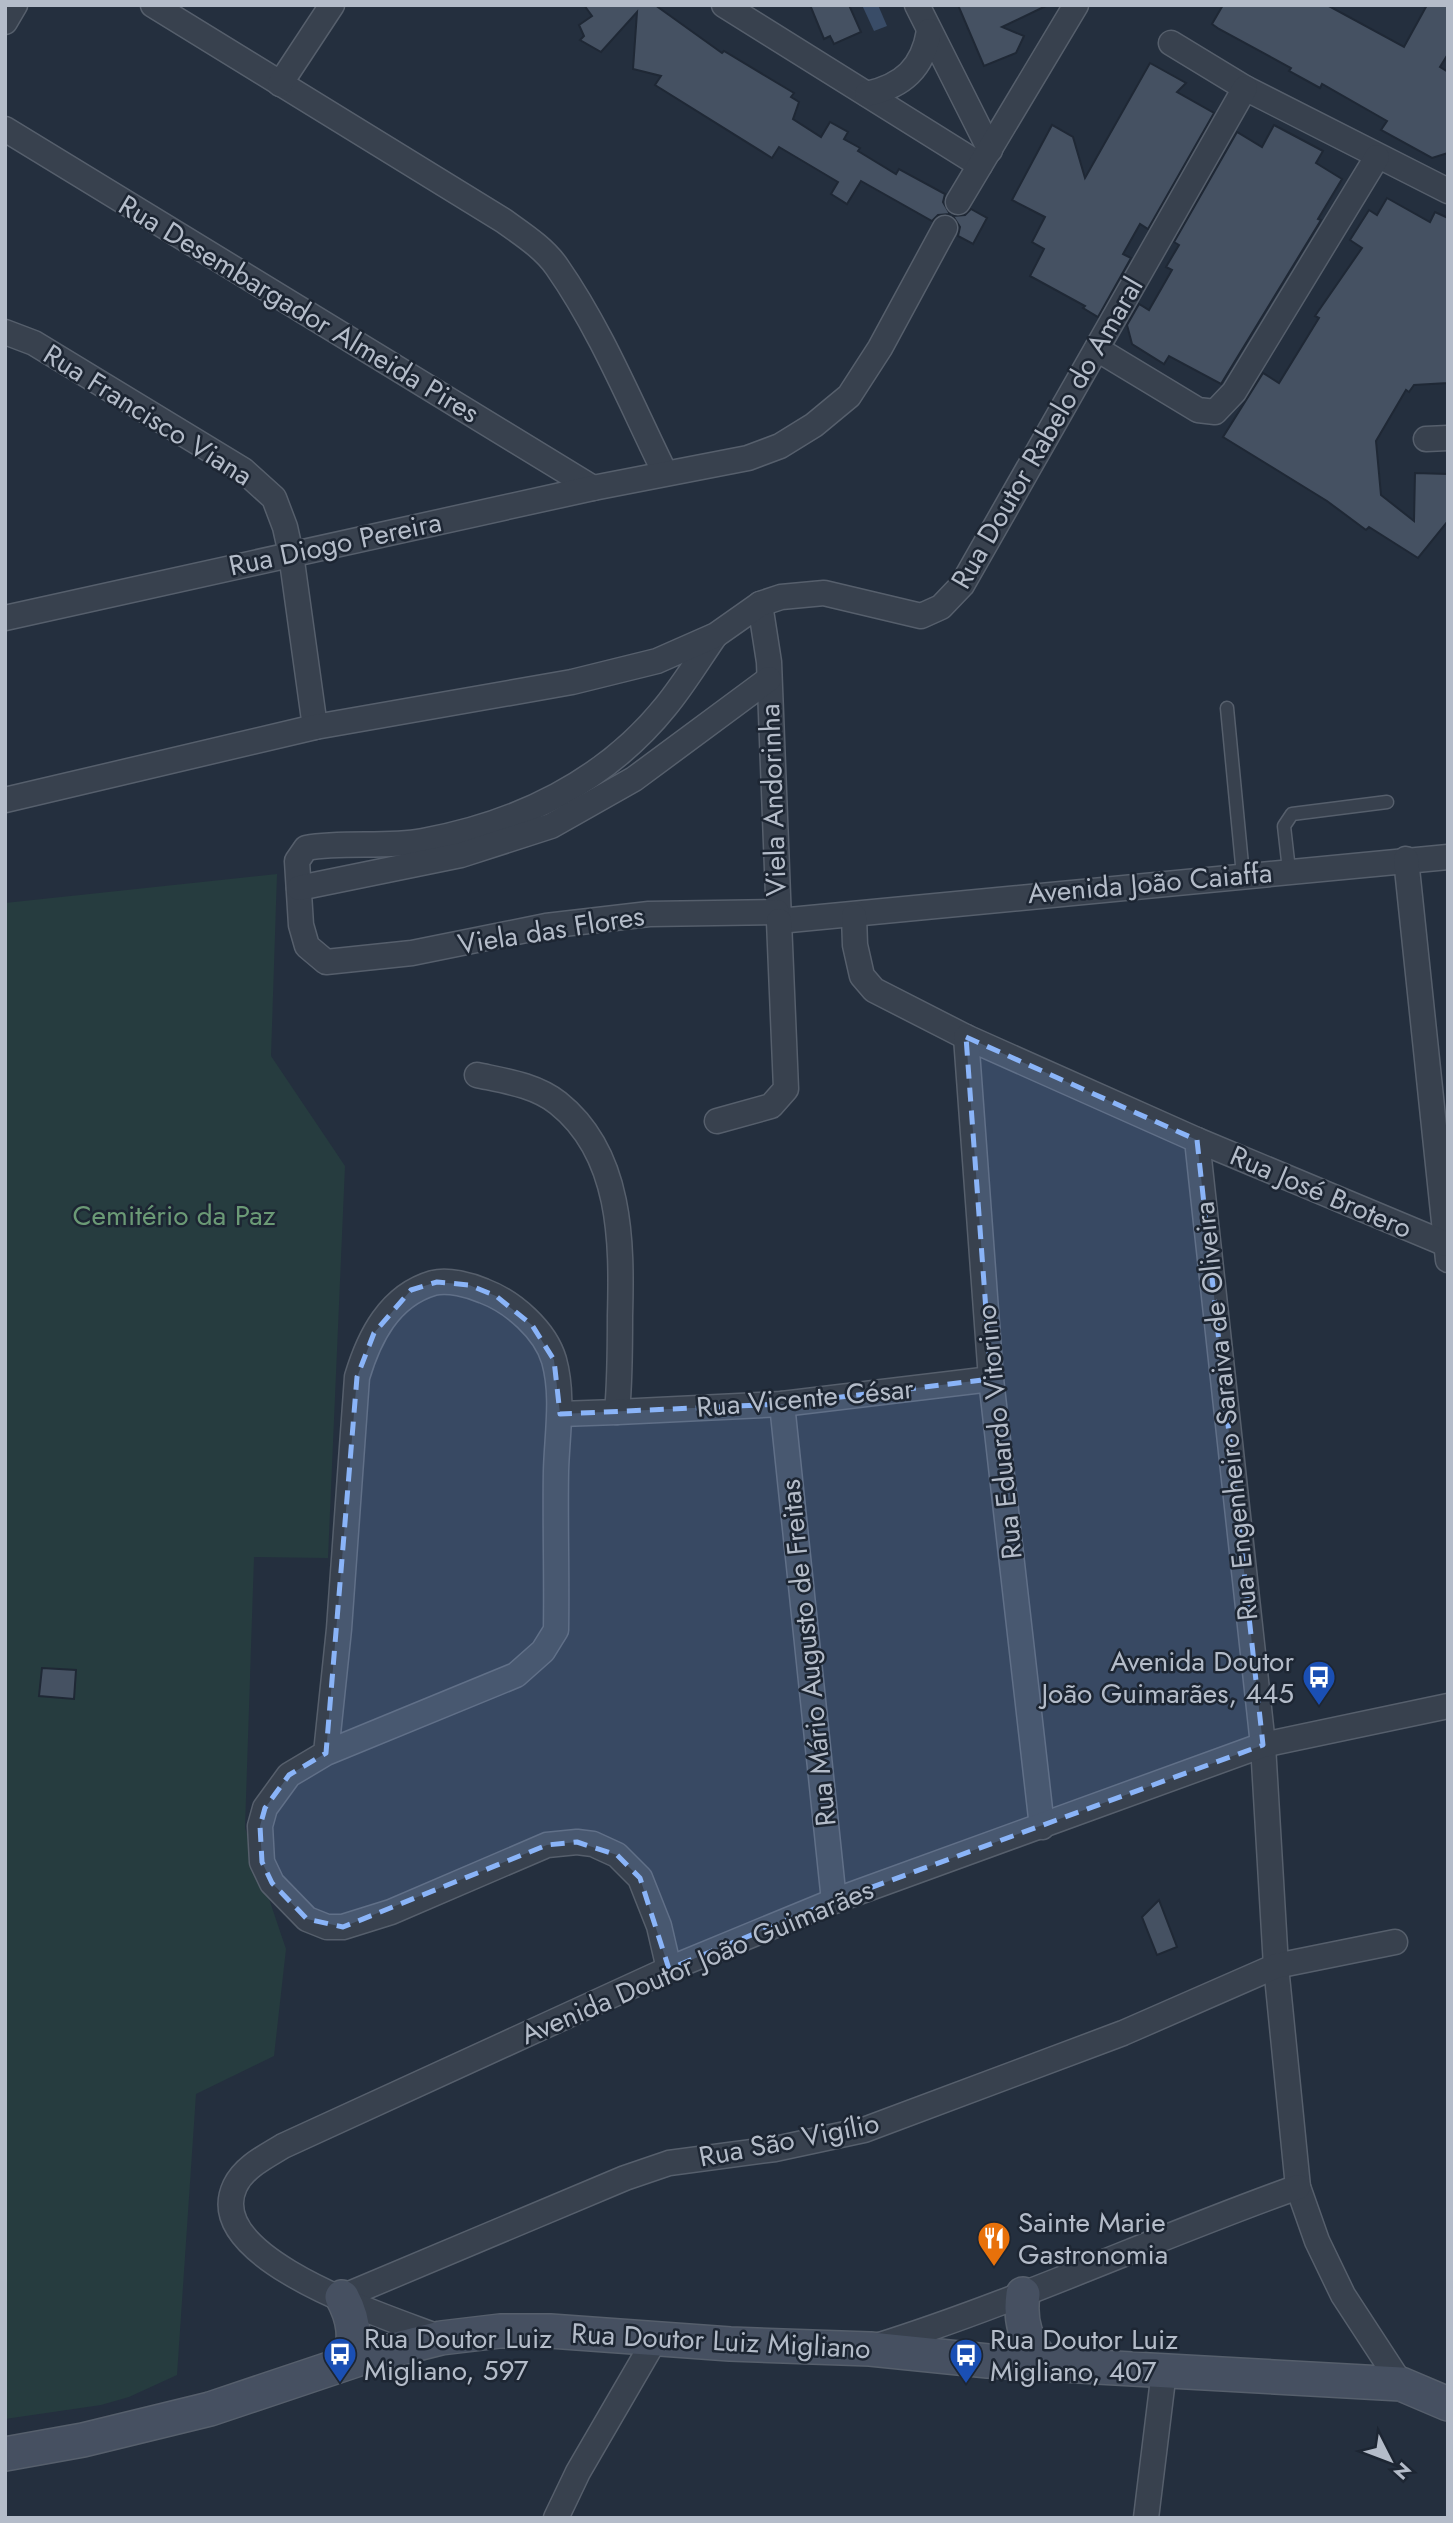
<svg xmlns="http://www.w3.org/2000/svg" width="1453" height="2523" font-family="Jost,sans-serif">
<rect width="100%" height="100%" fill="#242f3e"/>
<path fill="#263c3f" d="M 277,874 L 271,1056 L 345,1166 L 328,1558 L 254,1557 L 245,1828 L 286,1949 L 274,2056 L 196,2094 L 177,2375 L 129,2397 L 101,2405 L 5,2419 L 5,903 Z"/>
<path fill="#394c67" d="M 862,5 L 878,5 L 887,26 L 874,31 Z"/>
<g fill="#455162" stroke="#1f2835" stroke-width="2">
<path d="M 584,5 L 655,5 L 722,53 L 724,51 L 794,93 L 791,97 L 799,102 L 793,119 L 821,137 L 830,122 L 848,132 L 844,139 L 860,148 L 858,151 L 896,174 L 899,169 L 945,194 L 943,202 L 950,214 L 938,215 L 932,221 L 861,181 L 847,204 L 831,194 L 838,182 L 779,147 L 772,158 L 655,85 L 661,76 L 633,69 L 637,12 L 601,52 L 580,40 L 584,36 L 579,25 L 592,16 Z"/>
<path d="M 810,5 L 849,5 L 861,32 L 834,44 L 830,36 L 824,39 Z"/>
<path d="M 958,5 L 1048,5 L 1002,27 L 1024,36 L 1016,53 L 984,66 Z"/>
<path d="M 1223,5 L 1327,5 L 1404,47 L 1427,5 L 1448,5 L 1448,54 L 1440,67 L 1448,72 L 1448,153 L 1432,158 L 1381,130 L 1387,121 L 1322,84 L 1320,88 L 1289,71 L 1291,68 L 1219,29 L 1212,24 Z"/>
<path d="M 1150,63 L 1186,83 L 1177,92 L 1214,113 L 1148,229 L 1140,224 L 1123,254 L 1131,258 L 1098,317 L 1083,308 L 1085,306 L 1030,276 L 1044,249 L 1032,242 L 1045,217 L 1012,200 L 1052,125 L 1073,137 L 1085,178 Z"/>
<path d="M 1274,125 L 1323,151 L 1316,163 L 1342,179 L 1318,219 L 1321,220 L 1221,384 L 1169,356 L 1164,364 L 1132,344 L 1127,325 L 1139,304 L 1149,310 L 1172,270 L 1166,267 L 1179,245 L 1174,242 L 1237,132 L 1262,147 Z"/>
<path d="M 1387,198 L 1430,222 L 1435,212 L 1448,218 L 1448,383 L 1414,385 L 1409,392 L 1406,390 L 1376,441 L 1381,495 L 1414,521 L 1415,473 L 1448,474 L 1448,521 L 1418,558 L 1369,527 L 1366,530 L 1327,501 L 1223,437 L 1263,373 L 1279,383 L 1319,318 L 1315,316 L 1362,248 L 1350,240 L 1369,210 L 1377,215 Z"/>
<path d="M 971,209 L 987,218 L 973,244 L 958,236 L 960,227 L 953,216 L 965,215 Z"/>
<path d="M 42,1668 L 76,1670 L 74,1699 L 39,1696 Z"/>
<path d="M 1159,1900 L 1177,1947 L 1157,1955 L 1142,1917 Z"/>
</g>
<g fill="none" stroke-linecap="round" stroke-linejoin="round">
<defs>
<g id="lane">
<path d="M 1227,708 L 1243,875"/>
<path d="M 1289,870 L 1284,826 L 1292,814 L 1387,802"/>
</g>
<g id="street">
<path d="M 153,5 L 504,221 C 522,234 544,248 557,267 C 601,330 631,404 665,473"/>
<path d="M 724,5 L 980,165"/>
<path d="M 917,5 L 990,150"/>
<path d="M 5,22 L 15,5"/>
<path d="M 1171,43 L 1245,88 L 1448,191"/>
<path d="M 280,84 L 332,5"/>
<path d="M 867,94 C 903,86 923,68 929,31"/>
<path d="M 5,129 L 593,488"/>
<path d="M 958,202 L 1076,5"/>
<path d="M 5,332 L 34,343 L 243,470 L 274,498 L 285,527 L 291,554 L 315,727"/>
<path d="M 1097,349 L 1198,410 L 1215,412 L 1234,392 L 1377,157"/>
<path d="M 1426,439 L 1448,438"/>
<path d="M 760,604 L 769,662 L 779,921 L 1448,857"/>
<path d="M 5,618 L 593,488 L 748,458 L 780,446 L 814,425 L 849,396 L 880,348 L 945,228"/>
<path d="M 715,636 C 699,659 684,684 666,706 C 605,782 517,824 423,841 C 385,848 344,841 306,848 L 297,861 L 301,925 L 307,946 L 326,962 L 412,953 L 546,926 L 649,914 L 777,912"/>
<path d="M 5,800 L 315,727 L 572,682 L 657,661 L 716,635 L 760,604 L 781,597 L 824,593 L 921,616 L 941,607 L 962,585 L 1245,88"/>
<path d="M 1406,859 L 1448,1260"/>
<path d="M 299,888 L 461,855 L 551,826 L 634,779 L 769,679"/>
<path d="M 854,916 L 855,945 L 862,976 L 874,990 L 966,1037 L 1197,1140 L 1263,1745 L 1276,1966 L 1298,2187 L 1317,2241 L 1343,2295 L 1401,2384"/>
<path d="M 966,1037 L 991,1379 L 1042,1827"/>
<path d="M 477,1075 C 505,1081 535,1085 558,1103 C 622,1154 622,1242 620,1316 C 620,1348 620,1380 617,1412 L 560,1414"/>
<path d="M 717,1121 L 771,1106 L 786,1089 L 779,921"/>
<path d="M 1197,1140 L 1446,1244"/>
<path d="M 782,1404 L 834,1901"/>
<path d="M 617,1412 L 782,1404 L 991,1379"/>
<path d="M 326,1753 L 339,1629 L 357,1377 C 369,1337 389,1296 433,1283 C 448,1279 470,1285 484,1291 C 513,1302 545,1330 554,1360 C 564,1396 557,1434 556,1471 C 555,1524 557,1577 556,1630 L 543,1651 L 516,1675 L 326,1753 L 289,1775 L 265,1808 L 260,1826 L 262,1862 L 272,1883 L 307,1919 L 327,1927 L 343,1927 L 391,1912 L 547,1845 L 577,1842 L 593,1844 L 617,1855 L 640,1878 L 659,1926 L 669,1969"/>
<path d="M 342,2297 L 625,2178 L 669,2163 L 775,2149 L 864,2130 L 1123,2033 L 1276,1966 L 1395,1942"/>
<path d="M 441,2338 C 394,2319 200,2260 235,2186 C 244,2167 265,2157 283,2146 L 669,1969 L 834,1901 L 1263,1745 L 1448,1706"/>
<path d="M 877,2346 C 1020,2301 1157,2237 1298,2187"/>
<path d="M 556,2518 L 578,2472 L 657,2336"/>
<path d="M 1146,2518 L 1164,2371"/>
</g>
<g id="secondary">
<path d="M 1023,2294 C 1019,2322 1026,2344 1046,2364"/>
<path d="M 342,2297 C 354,2319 357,2339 348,2362"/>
<path d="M 5,2454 L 83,2440 L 210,2409 L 365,2357 L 441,2338 L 500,2331 L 550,2331 L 730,2344 L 870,2349 L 988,2361 L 1401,2384 L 1448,2404"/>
</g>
</defs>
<use href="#lane" stroke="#565f6c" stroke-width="15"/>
<use href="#street" stroke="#565f6c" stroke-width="27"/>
<use href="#secondary" stroke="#565f6c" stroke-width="36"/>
<use href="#lane" stroke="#38414e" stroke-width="12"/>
<use href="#street" stroke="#38414e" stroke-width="24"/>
<use href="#secondary" stroke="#465061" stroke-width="33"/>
</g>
<path fill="#8ab4f8" fill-opacity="0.2" stroke="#8ab4f8" stroke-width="5" stroke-dasharray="14 9" stroke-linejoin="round" d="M 966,1037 L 1197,1140 L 1263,1745 L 834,1901 L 669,1969 L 640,1878 L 617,1855 L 577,1842 L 547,1845 L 343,1927 L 307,1919 L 272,1883 L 262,1862 L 260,1826 L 265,1808 L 289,1775 L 326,1753 L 357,1377 L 374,1333 L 411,1290 L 437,1282 L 469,1285 L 496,1296 L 532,1325 L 554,1360 L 560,1414 L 782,1404 L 991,1379 Z"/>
<defs>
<symbol id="bus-pin" viewBox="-11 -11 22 30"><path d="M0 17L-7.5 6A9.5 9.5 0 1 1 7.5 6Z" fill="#1a4fb4" stroke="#1d2633"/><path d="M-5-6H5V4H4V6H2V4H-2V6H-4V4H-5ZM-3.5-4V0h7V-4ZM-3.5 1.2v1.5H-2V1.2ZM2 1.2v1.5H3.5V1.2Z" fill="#fff"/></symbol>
<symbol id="restaurant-pin" viewBox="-11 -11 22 30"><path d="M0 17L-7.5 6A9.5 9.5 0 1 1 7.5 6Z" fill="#e8710a" stroke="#1d2633"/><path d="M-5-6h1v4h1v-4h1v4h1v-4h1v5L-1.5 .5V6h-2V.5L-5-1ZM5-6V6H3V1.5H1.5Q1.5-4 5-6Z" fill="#fff"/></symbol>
</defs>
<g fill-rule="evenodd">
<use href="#bus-pin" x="1300" y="1658" width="38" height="52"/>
<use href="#restaurant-pin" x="975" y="2219" width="38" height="52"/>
<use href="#bus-pin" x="321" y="2335" width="38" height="52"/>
<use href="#bus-pin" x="947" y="2336" width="38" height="52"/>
</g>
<g text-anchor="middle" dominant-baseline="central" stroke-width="5" stroke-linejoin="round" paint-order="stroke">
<g font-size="28" fill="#b4bcc9" stroke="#1d2633">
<text transform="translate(299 309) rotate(31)">Rua Desembargador Almeida Pires</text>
<text transform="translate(148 415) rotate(32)">Rua Francisco Viana</text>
<text transform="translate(1047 433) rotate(-60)">Rua Doutor Rabelo do Amaral</text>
<text transform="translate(335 544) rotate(-12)">Rua Diogo Pereira</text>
<text transform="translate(773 800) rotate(-92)">Viela Andorinha</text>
<text transform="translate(1150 883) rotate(-5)">Avenida João Caiaffa</text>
<text transform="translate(551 930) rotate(-9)">Viela das Flores</text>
<text transform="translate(1321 1192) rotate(23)">Rua José Brotero</text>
<text transform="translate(805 1398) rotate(-5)">Rua Vicente César</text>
<text transform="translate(1226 1411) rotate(-96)">Rua Engenheiro Saraiva de Oliveira</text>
<text transform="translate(999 1432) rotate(-96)">Rua Eduardo Vitorino</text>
<text transform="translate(808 1653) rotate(-96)">Rua Mário Augusto de Freitas</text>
<text transform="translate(697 1962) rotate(-23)">Avenida Doutor João Guimarães</text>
<text transform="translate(789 2140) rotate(-11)">Rua São Vigílio</text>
<text transform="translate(721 2341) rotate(3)">Rua Doutor Luiz Migliano</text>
</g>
<g font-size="28" fill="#6b9a76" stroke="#1d2633">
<text x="174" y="1215">Cemitério da Paz</text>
</g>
<g font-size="28" fill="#b4bcc9" stroke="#1d2633" text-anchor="start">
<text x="1294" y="1661" text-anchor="end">Avenida Doutor<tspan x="1294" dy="32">João Guimarães, 445</tspan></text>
<text x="1018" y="2222">Sainte Marie<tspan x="1018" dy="32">Gastronomia</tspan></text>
<text x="364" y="2338">Rua Doutor Luiz<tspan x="364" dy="32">Migliano, 597</tspan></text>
<text x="990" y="2339">Rua Doutor Luiz<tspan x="990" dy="32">Migliano, 407</tspan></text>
</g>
</g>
<rect width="1453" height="2523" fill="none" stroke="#b4bcc9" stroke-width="14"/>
<g transform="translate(1390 2460) rotate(132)" stroke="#1d2633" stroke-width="5" paint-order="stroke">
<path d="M0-5L12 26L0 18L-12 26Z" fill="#b4bcc9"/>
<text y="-10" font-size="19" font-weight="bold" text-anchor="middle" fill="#b4bcc9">N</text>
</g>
</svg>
